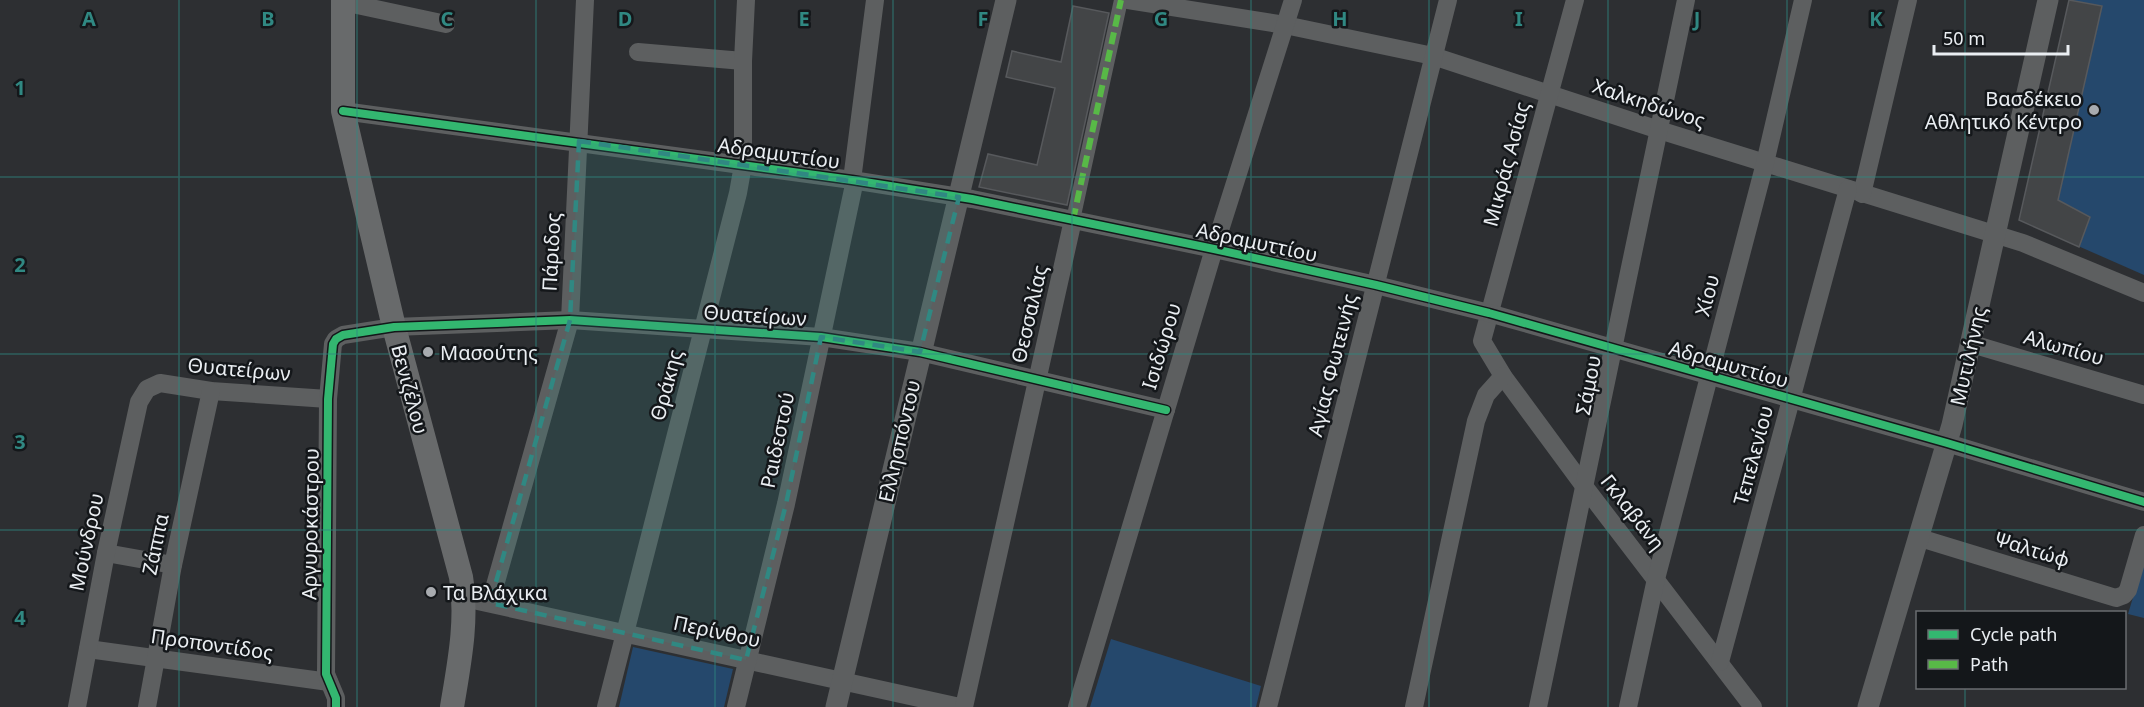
<svg xmlns="http://www.w3.org/2000/svg" width="2144" height="707" font-family="'Noto Sans',sans-serif">
<rect width="100%" height="100%" fill="#2d2f32"/>
<g fill="#25486c">
<path d="M 2069,0 L 2144,0 L 2144,275 L 2019,220 Z"/>
<path d="M 2144,561 L 2144,618 L 2128,614 Z"/>
<path d="M 1111,639 L 1261,686 L 1256,707 L 1090,707 Z"/>
<path d="M 633,647 L 733,669 L 724,707 L 619,707 Z"/>
</g>
<g fill="#434547" stroke="#57595c" stroke-width="1.5">
<path d="M 2069,0 L 2102,6 L 2058,200 L 2090,217 L 2079,247 L 2019,220 Z"/>
<path d="M 1073,6 L 1109,13 L 1067,205 L 979,187 L 988,154 L 1037,165 L 1055,88 L 1006,77 L 1012,51 L 1061,62 Z"/>
</g>
<g fill="none" stroke-linecap="round" stroke-linejoin="round">
<path stroke="#5d5f60" stroke-width="14" d="M 1073,220 L 1121,0"/>
<g stroke="#5d5f60" stroke-width="18">
<path d="M 1128,0 L 1285,25 L 1433,56 L 1659,130 L 2023,243 L 2144,293"/>
<path d="M 1575,0 L 1482,341 L 1503,376 L 1584,486 L 1753,707"/>
<path d="M 343,2 L 446,24"/>
<path d="M 638,52 L 743,61"/>
<path d="M 343,111 L 852,180 L 972,199 L 1214,249 L 1376,285 L 1489,313 L 1947,443 L 2144,502"/>
<path d="M 852,180 L 875,0"/>
<path d="M 1862,194 L 1908,0"/>
<path d="M 1972,344 L 2144,395"/>
<path d="M 1920,538 L 2116,598 L 2124,595 L 2128,590 L 2144,535"/>
<path d="M 106,553 L 173,565"/>
<path d="M 464,598 L 960,707"/>
<path d="M 490,603 L 570,320 L 585,0"/>
<path d="M 88,649 L 329,682"/>
<path d="M 1720,662 L 1848,189"/>
<path d="M 77,707 L 106,553 L 139,402 L 147,389 L 160,383 L 211,391 L 328,399"/>
<path d="M 147,707 L 173,565 L 211,391"/>
<path d="M 336,707 L 336,698 L 326,674 L 328,399 L 333,344 L 336,339 L 343,335 L 394,327 L 570,320 L 821,337 L 920,352 L 1166,410"/>
<path d="M 606,707 L 738,193 L 743,165 L 743,61 L 746,0"/>
<path d="M 736,707 L 786,504 L 855,180"/>
<path d="M 964,707 L 1073,220"/>
<path d="M 1077,707 L 1214,249 L 1293,0"/>
<path d="M 1268,707 L 1448,0"/>
<path d="M 1414,707 L 1476,421 L 1486,395 L 1503,376"/>
<path d="M 1538,707 L 1686,0"/>
<path d="M 1628,707 L 1656,579 L 1765,163 L 1803,0"/>
</g>
<g stroke="#5d5f60" stroke-width="21">
<path d="M 836,707 L 1006,0"/>
<path d="M 1868,707 L 1952,425 L 2048,0"/>
</g>
<path stroke="#686a6b" stroke-width="24" d="M 343,0 L 343,111 L 394,327 L 461,577 C 468,621 459,664 452,707"/>
<path stroke="#58b947" stroke-width="6" stroke-dasharray="12 6" stroke-linecap="butt" d="M 1073,220 L 1121,0"/>
<defs>
<g id="cycleway">
<path d="M 343,111 L 852,180 L 972,199 L 1214,249 L 1376,285 L 1489,313 L 1947,443 L 2144,502"/>
<path d="M 336,707 L 336,698 L 326,674 L 328,399 L 333,344 L 336,339 L 343,335 L 394,327 L 570,320 L 821,337 L 920,352 L 1166,410"/>
</g>
</defs>
<use href="#cycleway" stroke="#14171a" stroke-width="11"/>
<use href="#cycleway" stroke="#33b770" stroke-width="8"/>
</g>
<path fill="#308882" fill-opacity="0.2" stroke="#308882" stroke-width="4.5" stroke-dasharray="12 8" stroke-linejoin="round" d="M 579,141 L 959,197 L 920,352 L 821,337 L 786,504 L 746,660 L 490,603 L 570,320 Z"/>
<path fill="none" stroke="#308882" stroke-width="1.5" stroke-opacity="0.55" d="M 179,0 L 179,707M 357,0 L 357,707M 536,0 L 536,707M 715,0 L 715,707M 893,0 L 893,707M 1072,0 L 1072,707M 1251,0 L 1251,707M 1429,0 L 1429,707M 1608,0 L 1608,707M 1787,0 L 1787,707M 1965,0 L 1965,612M 0,177 L 2144,177M 0,354 L 2144,354M 0,530 L 2144,530M 1965,688 L 1965,707"/>
<g fill="#a8abaf" stroke="#14171a" stroke-width="2">
<circle cx="2094" cy="110" r="6"/>
<circle cx="428" cy="352" r="6"/>
<circle cx="431" cy="592" r="6"/>
</g>
<g text-anchor="middle" dominant-baseline="central" stroke-width="5" stroke-linejoin="round" paint-order="stroke">
<g font-size="20" fill="#eaeef2" stroke="#14171a" text-anchor="start">
<text x="2082" y="98" text-anchor="end">Βασδέκειο<tspan x="2082" dy="23">Αθλητικό Κέντρο</tspan></text>
<text x="440" y="352">Μασούτης</text>
<text x="443" y="592">Τα Βλάχικα</text>
</g>
<g font-size="20" fill="#eaeef2" stroke="#14171a">
<text transform="translate(1649 103) rotate(18)">Χαλκηδώνος</text>
<text transform="translate(779 153) rotate(8)">Αδραμυττίου</text>
<text transform="translate(1506 164) rotate(-75)">Μικράς Ασίας</text>
<text transform="translate(1257 242) rotate(12)">Αδραμυττίου</text>
<text transform="translate(551 252) rotate(-87)">Πάριδος</text>
<text transform="translate(1707 295) rotate(-75)">Χίου</text>
<text transform="translate(1029 314) rotate(-77)">Θεσσαλίας</text>
<text transform="translate(755 315) rotate(4)">Θυατείρων</text>
<text transform="translate(1161 346) rotate(-73)">Ισιδώρου</text>
<text transform="translate(2064 347) rotate(16)">Αλωπίου</text>
<text transform="translate(1968 356) rotate(-77)">Μυτιλήνης</text>
<text transform="translate(1729 364) rotate(16)">Αδραμυττίου</text>
<text transform="translate(1332 365) rotate(-76)">Αγίας Φωτεινής</text>
<text transform="translate(239 369) rotate(5)">Θυατείρων</text>
<text transform="translate(666 385) rotate(-75)">Θράκης</text>
<text transform="translate(1588 385) rotate(-79)">Σάμου</text>
<text transform="translate(410 389) rotate(75)">Βενιζέλου</text>
<text transform="translate(777 440) rotate(-78)">Ραιδεστού</text>
<text transform="translate(899 441) rotate(-77)">Ελλησπόντου</text>
<text transform="translate(1753 455) rotate(-75)">Τεπελενίου</text>
<text transform="translate(1633 512) rotate(52)">Γκλαβάνη</text>
<text transform="translate(310 524) rotate(-89)">Αργυροκάστρου</text>
<text transform="translate(86 542) rotate(-78)">Μούνδρου</text>
<text transform="translate(155 544) rotate(-78)">Ζάππα</text>
<text transform="translate(2032 549) rotate(17)">Ψαλτώφ</text>
<text transform="translate(717 631) rotate(12)">Περίνθου</text>
<text transform="translate(212 644) rotate(8)">Προποντίδος</text>
</g>
</g>
<g font-size="20" text-anchor="middle" font-weight="bold" fill="#308882" stroke="#14171a" stroke-width="5" stroke-linejoin="round" paint-order="stroke">
<text x="89" y="26">A</text>
<text x="268" y="26">B</text>
<text x="447" y="26">C</text>
<text x="625" y="26">D</text>
<text x="804" y="26">E</text>
<text x="983" y="26">F</text>
<text x="1161" y="26">G</text>
<text x="1340" y="26">H</text>
<text x="1519" y="26">I</text>
<text x="1697" y="26">J</text>
<text x="1876" y="26">K</text>
<text x="20" y="95">1</text>
<text x="20" y="272">2</text>
<text x="20" y="449">3</text>
<text x="20" y="625">4</text>
</g>
<rect x="1916" y="611" width="210" height="78" fill="#14171a" stroke="#6a6d70" stroke-width="1.5"/>
<rect x="1928" y="630" width="30" height="9" fill="#33b770" stroke="#6a6d70" stroke-width="1.5"/>
<text x="1970" y="641" font-size="18" fill="#eaeef2">Cycle path</text>
<rect x="1928" y="660" width="30" height="9" fill="#58b947" stroke="#6a6d70" stroke-width="1.5"/>
<text x="1970" y="671" font-size="18" fill="#eaeef2">Path</text>
<path d="M1934 45v9h134v-9" fill="none" stroke="#eaeef2" stroke-width="3"/>
<text x="1943" y="45" font-size="18" fill="#eaeef2" stroke="#14171a" stroke-width="4.5" paint-order="stroke">50 m</text>
</svg>
